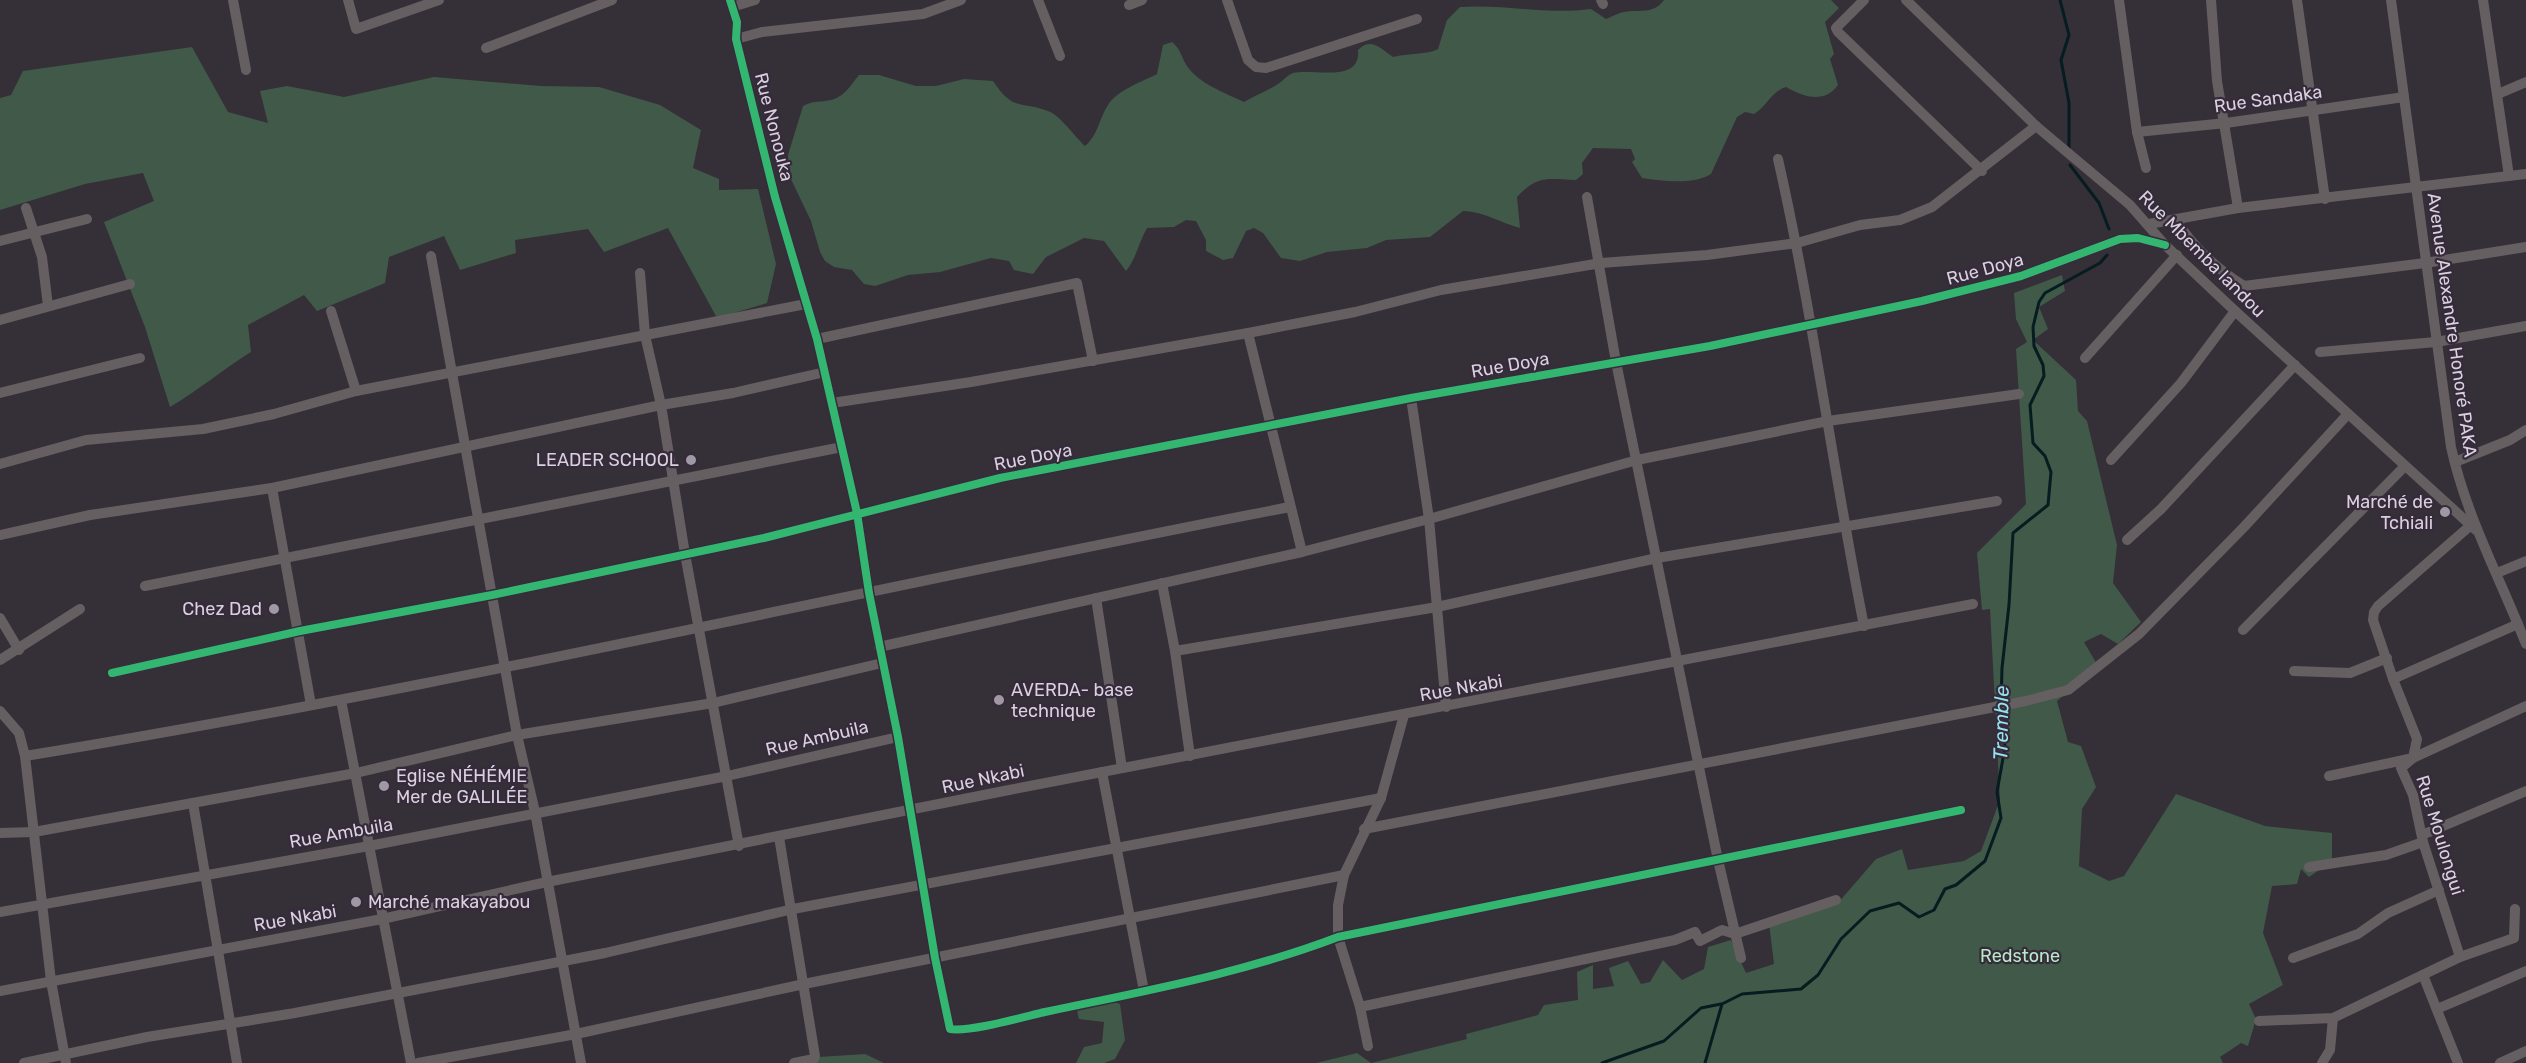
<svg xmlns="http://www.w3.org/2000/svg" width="2526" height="1063" font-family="Rubik,sans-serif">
<rect width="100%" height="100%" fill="#352f38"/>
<g fill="#415948">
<path d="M 1664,0 L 1831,0 L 1839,8 L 1825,22 L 1834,54 L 1830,59 L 1838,85 C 1825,104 1803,97 1786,87 C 1771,92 1767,106 1754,114 L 1745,112 L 1737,117 L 1711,174 C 1693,185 1663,181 1642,178 L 1632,162 L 1635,159 L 1631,149 L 1593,148 L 1582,163 L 1583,174 L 1576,180 C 1546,179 1538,175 1517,197 L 1520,228 C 1498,222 1486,212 1463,211 L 1430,237 L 1386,240 L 1367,248 L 1327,252 L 1300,261 L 1281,258 L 1263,233 L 1254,228 L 1246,231 L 1233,258 L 1223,260 L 1206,251 L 1206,240 L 1196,221 L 1186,220 L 1174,227 L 1147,228 C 1139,242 1136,259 1126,271 L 1104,241 L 1084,238 L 1046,257 L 1033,274 L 1014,270 L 1009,261 L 991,258 L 940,272 L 908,275 L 875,286 L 864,284 L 852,270 L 834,267 L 825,261 L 820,252 L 811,221 L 789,175 L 788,155 L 803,106 C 814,99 829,104 840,96 C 847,92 853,82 859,75 L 879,75 L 916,86 L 936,86 L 964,79 L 993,81 C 1013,111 1019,101 1048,111 C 1061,116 1075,137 1085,146 C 1098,135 1099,119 1108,105 C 1117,90 1142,82 1157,74 L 1163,45 L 1172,42 C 1181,49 1181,57 1187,66 C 1198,83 1225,93 1244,102 C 1255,96 1267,91 1278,84 C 1283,81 1287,75 1293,73 C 1314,68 1361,84 1358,50 C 1371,37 1380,48 1393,57 C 1408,53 1427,55 1438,49 L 1447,20 L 1460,7 C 1504,4 1548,15 1591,9 L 1606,19 C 1611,17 1618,13 1624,12 C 1640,9 1653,15 1664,0 Z"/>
<path d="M 192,47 L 228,112 L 268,123 L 260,91 L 287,86 L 344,97 L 434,77 L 541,86 L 599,87 L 660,105 L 701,130 L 693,168 L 719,179 L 719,190 L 758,189 L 776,264 L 767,303 L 717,318 L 668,228 L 604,252 L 588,229 L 515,240 L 516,253 L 460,270 L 444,236 L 389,257 L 385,283 L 317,311 L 304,295 L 248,325 L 251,352 C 222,370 199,390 170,407 L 145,327 L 104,222 L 154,201 L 143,173 L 85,184 L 0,210 L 0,98 L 11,95 L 23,71 Z"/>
<path d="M 2062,275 L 2065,291 L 2039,307 L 2048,329 L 2033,340 L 2076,380 L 2078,411 L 2087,421 L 2117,545 L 2113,583 L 2141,622 L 2118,644 L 2101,634 L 2084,642 L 2098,666 L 2057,701 L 2068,742 L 2081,746 L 2096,787 L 2082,809 L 2079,866 L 2109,881 L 2124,876 L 2176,794 L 2265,826 L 2332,833 L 2332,861 L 2309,877 L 2301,869 L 2297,884 L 2272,886 L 2263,933 L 2283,985 L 2249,1004 L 2256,1019 L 2248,1046 L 2241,1043 L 2220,1057 L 2223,1063 L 1316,1063 L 1357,1053 L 1371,1063 L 1467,1039 L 1466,1034 L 1538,1015 L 1544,1005 L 1578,1000 L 1577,972 L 1593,965 L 1593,989 L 1614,986 L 1609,968 L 1628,961 L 1641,984 L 1650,982 L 1663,960 L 1682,980 L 1704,969 L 1708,947 L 1731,940 L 1746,973 L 1774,964 L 1769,923 L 1838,903 L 1876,859 L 1902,849 L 1908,870 L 1964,861 L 1981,851 L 2000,800 L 1990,609 L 1982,610 L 1977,553 L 2026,504 L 2016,349 L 2027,342 L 2016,319 L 2014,293 Z"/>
<path d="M 1109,1000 L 1120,1004 L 1125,1040 L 1115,1059 L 1104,1063 L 1076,1063 L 1084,1047 L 1102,1043 L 1104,1022 L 1079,1019 L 1076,1006 Z"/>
<path d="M 865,1054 L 884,1063 L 817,1063 L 819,1057 Z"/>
</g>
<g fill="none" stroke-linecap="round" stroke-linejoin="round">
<g stroke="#051c20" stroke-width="3">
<path d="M 2060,0 L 2069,35 L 2061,60 L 2069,103 L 2069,149"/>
<path d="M 2070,165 L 2099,203 L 2109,229"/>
<path d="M 1602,1063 L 1664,1041 L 1701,1008 L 1721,1004"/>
<path d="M 1705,1063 L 1722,1004 L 1742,994 L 1801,989 L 1818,975 L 1841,939 L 1870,911 L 1899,903 L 1919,917 L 1934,910 L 1945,889 L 1956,885 L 1985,861 L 2001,818 L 1997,792 L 2005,747 L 2001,705 L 2002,668 L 2009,605 L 2013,533 L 2048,505 L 2051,472 L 2045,456 L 2033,443 L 2030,405 L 2044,376 L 2043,365 L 2034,346 L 2033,327 L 2039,302 L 2045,293 L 2100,263 L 2107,255"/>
</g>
<g stroke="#655f61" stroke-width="10">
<path d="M 233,0 L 246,70"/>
<path d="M 348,0 L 356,29 L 439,0"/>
<path d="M 730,0 L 737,22 L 736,39 L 775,197 L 817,339 L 857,513 L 869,593 L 898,737 L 935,958 L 950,1029 C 971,1032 1023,1017 1045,1012 C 1144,991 1244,973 1338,937 L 1961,810"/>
<path d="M 1038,0 L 1060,56"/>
<path d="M 1227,0 L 1248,60 L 1256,67 L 1266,68 L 1417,19"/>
<path d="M 1601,0 L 1603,4"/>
<path d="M 1864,0 L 1836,28 L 1838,32 L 1982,171"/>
<path d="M 1906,0 L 2036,126 L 2130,205 L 2165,245 L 2235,311 L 2476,530"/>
<path d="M 2119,0 L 2137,132 L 2146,168"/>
<path d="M 2211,0 L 2217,81 L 2238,208"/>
<path d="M 2297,0 L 2325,199"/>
<path d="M 2391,0 L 2451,447 C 2466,516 2500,578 2526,644"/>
<path d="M 2483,0 L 2509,176"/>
<path d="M 1129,5 L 1142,0"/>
<path d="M 732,7 L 755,0"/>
<path d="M 736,39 L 762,32 L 923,14 L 961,0"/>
<path d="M 486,48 L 612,0"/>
<path d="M 2498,94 L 2526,82"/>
<path d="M 2137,132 L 2226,123 L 2404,97"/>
<path d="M 1778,159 C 1813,314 1833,471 1864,626"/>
<path d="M 1587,197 L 1616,362 L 1718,860 L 1741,958"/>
<path d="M 26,208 L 42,257 L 48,306"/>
<path d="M 2175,219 C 2193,247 2215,268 2244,286 L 2425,263 L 2526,247"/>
<path d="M 2149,224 L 2238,208 L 2526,174"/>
<path d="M 0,241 L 87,219"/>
<path d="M 431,256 L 517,735 L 535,812 L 581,1063"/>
<path d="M 640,273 L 645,335 L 661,405 L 685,554 L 739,846"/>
<path d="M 331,311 L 356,391"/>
<path d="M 0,320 L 130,284"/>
<path d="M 1248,333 L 1302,552"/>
<path d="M 817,339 L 1077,283 L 1093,361"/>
<path d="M 2320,352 L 2436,342 L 2526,326"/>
<path d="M 2085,358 L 2177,255"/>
<path d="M 0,393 L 140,358"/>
<path d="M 1411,398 L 1429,519 L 1446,707"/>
<path d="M 832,403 L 971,382 L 1248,333 L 1355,312 L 1441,290 L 1601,263 L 1707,255 L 1797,243 L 1860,225 L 1900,220 L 1932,207 L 2036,126"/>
<path d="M 2111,460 L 2181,383 L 2235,311"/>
<path d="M 2455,462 L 2510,440 L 2526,430"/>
<path d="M 0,464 L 86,440 L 203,429 L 274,414 L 356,391 L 806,304"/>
<path d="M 272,488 L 311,705"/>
<path d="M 0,535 L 90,515 L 272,488 L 661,405 L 733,393 L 825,372"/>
<path d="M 2127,540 L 2161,509 L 2295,365"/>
<path d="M 2497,573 L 2526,561"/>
<path d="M 1162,583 L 1175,651 L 1190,756"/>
<path d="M 145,586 L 842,447"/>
<path d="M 1096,598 L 1122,768"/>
<path d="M 0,618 L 19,650"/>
<path d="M 2243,630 L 2405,466"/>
<path d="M 879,647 L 1302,552 L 1429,519 L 1637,460 L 1828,421 L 2019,394"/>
<path d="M 1175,651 L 1437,607 L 1657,558 L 1997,501"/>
<path d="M 0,660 L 80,609"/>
<path d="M 2294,671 L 2350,673 L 2387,658"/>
<path d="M 112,673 L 300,631 L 492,595 L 764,538 L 1000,478 L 1411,398 L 1710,346 L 1922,301 L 2021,276 L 2120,239 L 2138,238 L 2165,245"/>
<path d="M 2393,679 L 2518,624"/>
<path d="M 341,700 L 411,1063"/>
<path d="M 0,711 L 19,733 L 25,756 L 51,981 L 66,1063"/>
<path d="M 25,756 C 449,687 868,588 1290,507"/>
<path d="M 1102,772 L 1144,991"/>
<path d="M 2329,776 L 2413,758 L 2526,706"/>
<path d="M 193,803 L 237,1063"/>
<path d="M 1364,829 L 2026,701 L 2068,690 L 2139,634 L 2244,527 L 2348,414"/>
<path d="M 0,833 L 34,832 L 356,773 L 517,735 L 713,703 L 882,663"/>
<path d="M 2422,835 L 2526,791"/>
<path d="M 779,837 L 815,1056 L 814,1059 L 794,1063"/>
<path d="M 2309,867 L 2386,855 L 2423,842"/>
<path d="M 0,912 L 369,846 L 727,776 L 898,737"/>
<path d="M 2460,957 L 2423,842 L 2413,795 L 2401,768 L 2413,758 L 2417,739 L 2393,679 L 2373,620 L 2374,612 L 2378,606 L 2471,525"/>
<path d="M 2293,958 L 2358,934 L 2388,913 L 2439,890"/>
<path d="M 2423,975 L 2458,1063"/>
<path d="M 0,991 L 382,919 L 547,882 L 1009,790 L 1973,604"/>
<path d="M 1360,1007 L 1675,940 L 1695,932 L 1700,941 L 1722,930 L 1735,934 L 1836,900"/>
<path d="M 2437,1009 L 2526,971"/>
<path d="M 2259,1021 L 2333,1018 L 2460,957 L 2514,938 L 2515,909"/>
<path d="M 1368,1046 L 1360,1007 L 1338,937 L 1338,905 L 1344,875 L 1381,798 L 1404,715"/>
<path d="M 24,1063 L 147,1037 L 295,1013 L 605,953 L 793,909 L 1381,798"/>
<path d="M 418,1063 L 576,1034 L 804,984 L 1344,875"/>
<path d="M 2322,1063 L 2330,1050 L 2333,1018"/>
<path d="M 2500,1063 L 2526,1051"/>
</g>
<defs>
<g id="cycleway">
<path d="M 730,0 L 737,22 L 736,39 L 775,197 L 817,339 L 857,513 L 869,593 L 898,737 L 935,958 L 950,1029 C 971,1032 1023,1017 1045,1012 C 1144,991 1244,973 1338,937 L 1961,810"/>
<path d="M 112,673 L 300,631 L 492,595 L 764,538 L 1000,478 L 1411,398 L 1710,346 L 1922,301 L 2021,276 L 2120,239 L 2138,238 L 2165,245"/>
</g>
</defs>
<use href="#cycleway" stroke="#362b3c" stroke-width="11"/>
<use href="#cycleway" stroke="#33b770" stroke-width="8"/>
</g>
<g fill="#a098a3" stroke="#362b3c" stroke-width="2">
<circle cx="691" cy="460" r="6"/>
<circle cx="2445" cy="512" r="6"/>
<circle cx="274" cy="609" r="6"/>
<circle cx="999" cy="700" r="6"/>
<circle cx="384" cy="786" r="6"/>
<circle cx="356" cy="902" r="6"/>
</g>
<g text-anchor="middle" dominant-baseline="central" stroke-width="4.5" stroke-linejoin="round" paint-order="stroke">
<g font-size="18" fill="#d9d1dc" stroke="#362b3c">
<text transform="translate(2268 99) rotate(-8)">Rue Sandaka</text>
<text transform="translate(774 127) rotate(76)">Rue Nonouka</text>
<text transform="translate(2202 254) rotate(45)">Rue Mbemba landou</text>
<text transform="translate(1985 269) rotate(-15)">Rue Doya</text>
<text transform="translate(2452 325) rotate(82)">Avenue Alexandre Honoré PAKA</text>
<text transform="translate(1510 365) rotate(-10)">Rue Doya</text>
<text transform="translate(1033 457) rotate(-11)">Rue Doya</text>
<text transform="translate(1461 688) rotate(-10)">Rue Nkabi</text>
<text transform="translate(817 738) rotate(-13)">Rue Ambuila</text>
<text transform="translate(983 779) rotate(-12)">Rue Nkabi</text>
<text transform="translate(341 833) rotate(-10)">Rue Ambuila</text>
<text transform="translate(2440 835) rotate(73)">Rue Moulongui</text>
<text transform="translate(295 918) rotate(-10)">Rue Nkabi</text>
</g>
<g font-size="18" fill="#d9d1dc" stroke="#362b3c" text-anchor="end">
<text x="679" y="460">LEADER SCHOOL</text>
<text x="2433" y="502">Marché de<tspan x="2433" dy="21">Tchiali</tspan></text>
<text x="262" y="609">Chez Dad</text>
<text x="1011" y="690" text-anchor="start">AVERDA- base<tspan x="1011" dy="21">technique</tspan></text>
<text x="396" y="776" text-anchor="start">Eglise NÉHÉMIE<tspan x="396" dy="21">Mer de GALILÉE</tspan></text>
<text x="368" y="902" text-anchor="start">Marché makayabou</text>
</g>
<g font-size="18" fill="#b6ebc3" stroke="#362b3c">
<text x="2020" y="956">Redstone</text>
</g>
<g font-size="20" font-style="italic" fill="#95e3ec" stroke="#362b3c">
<text transform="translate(2001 723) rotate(-89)">Tremble</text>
</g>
</g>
</svg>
